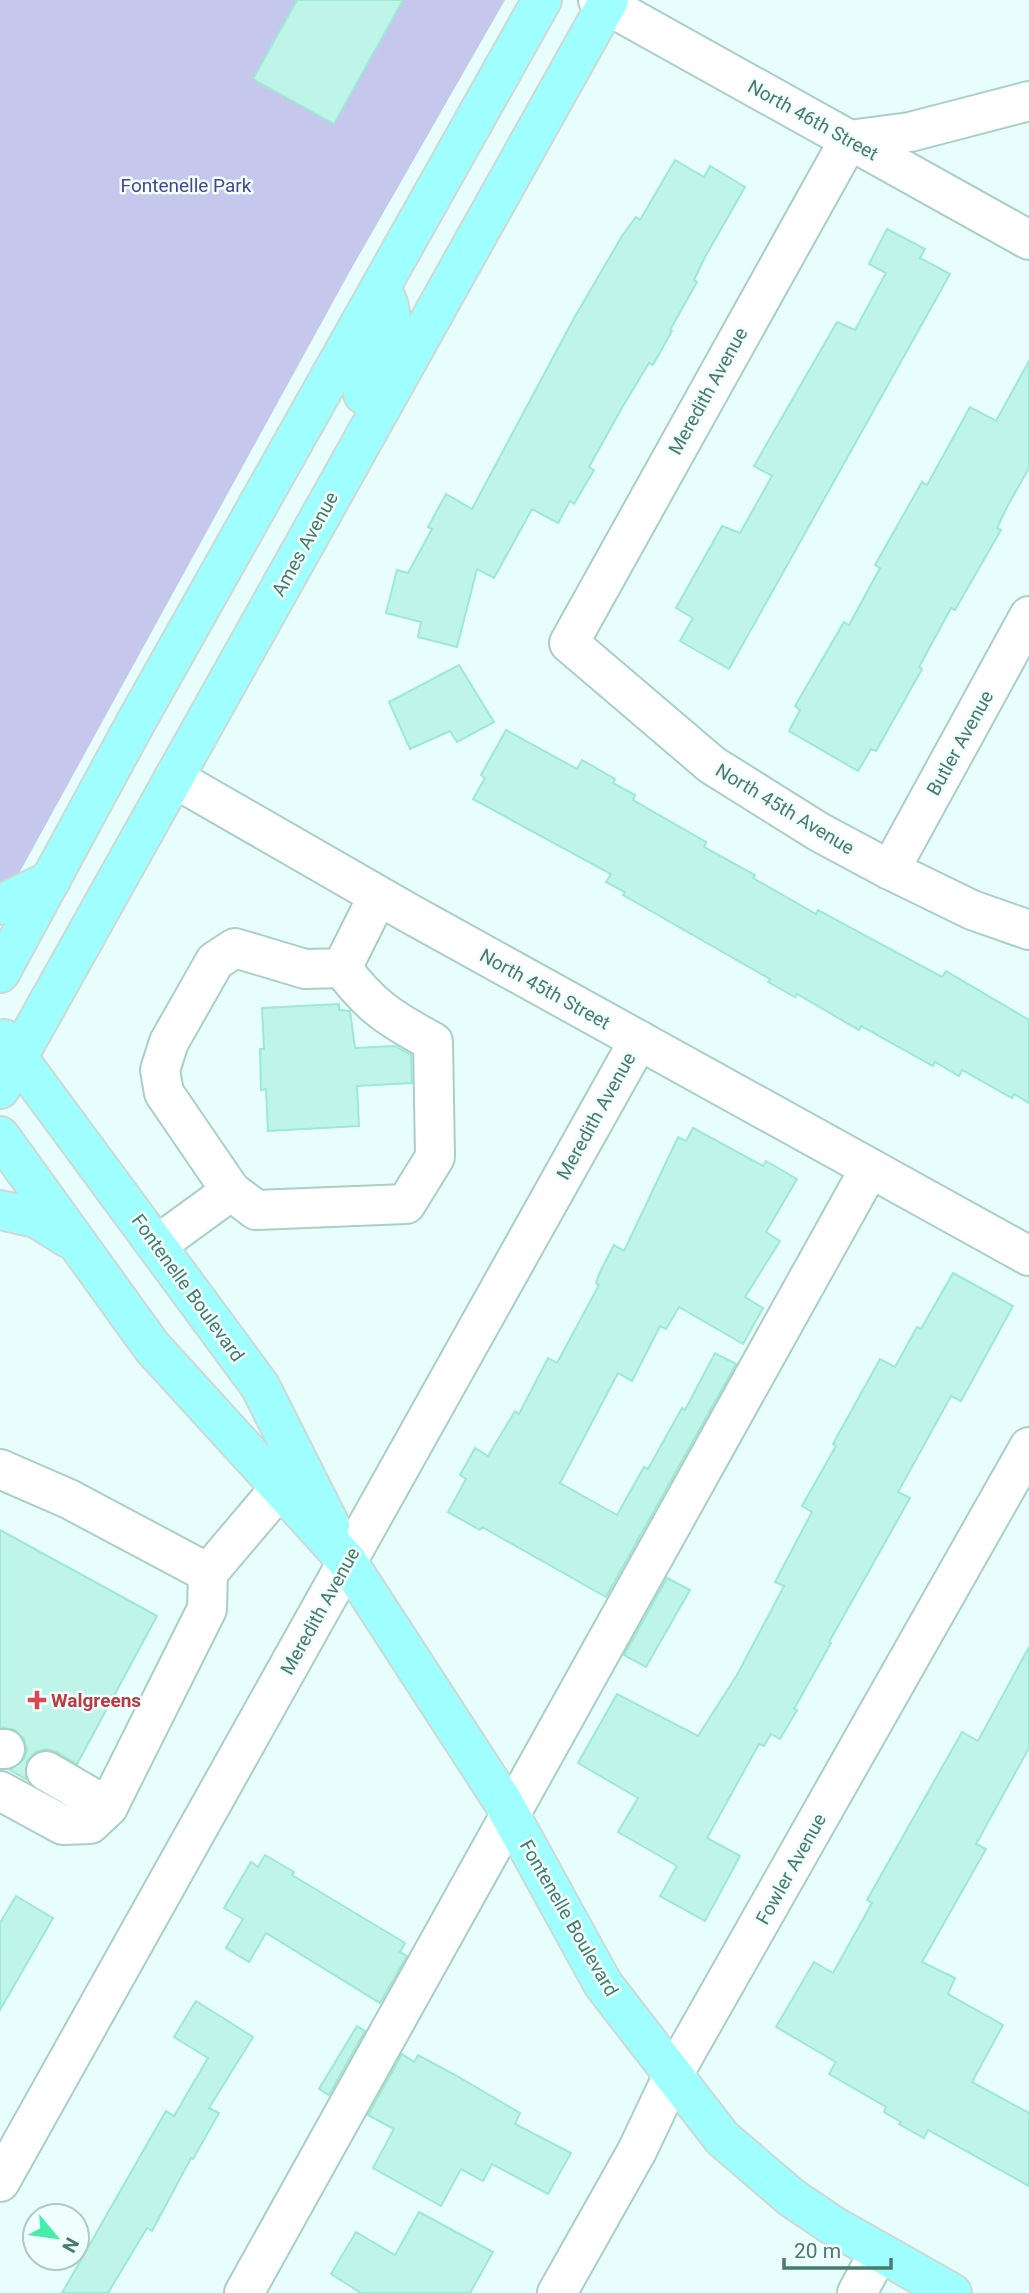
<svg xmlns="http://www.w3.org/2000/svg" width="1029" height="2293" font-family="Roboto,sans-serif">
<rect width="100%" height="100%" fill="#e8fefd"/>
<path fill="#c5c7ed" d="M 0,0 L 505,0 L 350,271 L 0,908 Z"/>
<g fill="#bef5e8" stroke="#9de9d5" stroke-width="2">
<path d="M 297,0 L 403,0 L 334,124 L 253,79 Z"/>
<path d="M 675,160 L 704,177 L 710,166 L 745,187 L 705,257 L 694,280 L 697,282 L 670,330 L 672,331 L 653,365 L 649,363 L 623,406 L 589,467 L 594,470 L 574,504 L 570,501 L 558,523 L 532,509 L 494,578 L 477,569 L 457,647 L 418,637 L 421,622 L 386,613 L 397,570 L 408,573 L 432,529 L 428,527 L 446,494 L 472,509 L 573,320 L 622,236 L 636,217 L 640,220 Z"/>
<path d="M 887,229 L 925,249 L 920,258 L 950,274 L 729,669 L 680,641 L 693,618 L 676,608 L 722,526 L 740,533 L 772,476 L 754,466 L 837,322 L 855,330 L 886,273 L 869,264 Z"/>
<path d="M 1029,361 L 1029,468 L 1008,505 L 997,528 L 1001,530 L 955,610 L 951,608 L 919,667 L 922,669 L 876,751 L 871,749 L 858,771 L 789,731 L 800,710 L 795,706 L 844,622 L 849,625 L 880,568 L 875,565 L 922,482 L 927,485 L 970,407 L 996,421 Z"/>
<path d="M 459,665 L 494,722 L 457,742 L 450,731 L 410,749 L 389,702 Z"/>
<path d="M 506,730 L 577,769 L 582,760 L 615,779 L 613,783 L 635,795 L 633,800 L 706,842 L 704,847 L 755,875 L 753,878 L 816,914 L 818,910 L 942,977 L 946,971 L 1029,1020 L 1029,1103 L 1014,1094 L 1012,1098 L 962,1070 L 959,1076 L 935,1062 L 933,1066 L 861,1026 L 859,1030 L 797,994 L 795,997 L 768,982 L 770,979 L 623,895 L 625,892 L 606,882 L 611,874 L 473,799 L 485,778 L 481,775 Z"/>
<path d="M 339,1004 L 339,1010 L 350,1011 L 355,1048 L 395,1046 L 411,1055 L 412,1083 L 357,1086 L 359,1126 L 268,1131 L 266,1089 L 261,1090 L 260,1049 L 264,1049 L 262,1008 Z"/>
<path d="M 693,1128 L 763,1166 L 766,1161 L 797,1179 L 766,1232 L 780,1241 L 745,1297 L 763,1308 L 743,1344 L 679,1307 L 666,1329 L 660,1326 L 632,1381 L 618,1373 L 560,1483 L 617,1515 L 644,1467 L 648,1469 L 682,1408 L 685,1410 L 715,1353 L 736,1364 L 606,1597 L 482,1527 L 480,1530 L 448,1512 L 466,1479 L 460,1475 L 475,1448 L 488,1456 L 515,1411 L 519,1414 L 548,1358 L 557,1363 L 599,1285 L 596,1283 L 600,1272 L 614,1245 L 624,1251 L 678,1137 L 686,1141 Z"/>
<path d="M 953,1273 L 1013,1306 L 961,1401 L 951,1396 L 898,1492 L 910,1498 L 829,1642 L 831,1643 L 794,1709 L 797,1710 L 780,1739 L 771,1734 L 764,1746 L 759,1744 L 707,1838 L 740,1856 L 705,1921 L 660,1896 L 677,1866 L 618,1832 L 638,1798 L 578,1763 L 617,1694 L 698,1736 L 737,1675 L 784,1586 L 775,1582 L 812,1512 L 802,1506 L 836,1446 L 833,1444 L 880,1359 L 895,1367 L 917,1327 L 921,1329 Z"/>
<path d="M 0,1530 L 157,1616 L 77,1764 L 56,1752 L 47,1749 L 36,1752 L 27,1761 L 26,1779 L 10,1770 L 24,1759 L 27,1750 L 24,1739 L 15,1730 L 0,1727 Z"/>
<path d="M 667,1578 L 690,1590 L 646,1667 L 624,1655 Z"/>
<path d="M 1029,1647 L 1029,1748 L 976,1844 L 986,1849 L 922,1962 L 955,1978 L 948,1994 L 1003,2025 L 972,2082 L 1029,2113 L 1029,2186 L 928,2130 L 924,2138 L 899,2124 L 901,2122 L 884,2112 L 886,2107 L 829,2074 L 836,2062 L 776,2027 L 814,1962 L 833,1973 L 872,1903 L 867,1900 L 962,1732 L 978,1741 Z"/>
<path d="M 265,1855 L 294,1872 L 292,1875 L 405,1943 L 400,1952 L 407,1956 L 380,2003 L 266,1933 L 249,1962 L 226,1948 L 243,1919 L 224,1908 L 251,1862 L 258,1867 Z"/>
<path d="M 16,1896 L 53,1918 L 0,2010 L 0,1923 Z"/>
<path d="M 196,2001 L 253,2037 L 209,2108 L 219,2113 L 193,2159 L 191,2158 L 152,2231 L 147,2228 L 108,2293 L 62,2293 L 166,2111 L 174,2116 L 208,2058 L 174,2037 Z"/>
<path d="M 357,2026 L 365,2031 L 329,2095 L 319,2089 Z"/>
<path d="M 402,2054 L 414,2062 L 418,2055 L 457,2076 L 520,2113 L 515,2124 L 571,2153 L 548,2194 L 492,2164 L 483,2181 L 461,2169 L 441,2206 L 373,2168 L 394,2129 L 368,2115 Z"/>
<path d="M 419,2212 L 493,2252 L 470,2293 L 361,2293 L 331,2274 L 356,2232 L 395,2255 Z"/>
</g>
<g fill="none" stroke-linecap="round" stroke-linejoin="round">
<defs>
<g id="minor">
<path d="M 598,0 L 1029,240"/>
<path d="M 1029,101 L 910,132 L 849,140 L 569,643 L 712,765 L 819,832 L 890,870 L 972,910 L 1029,930"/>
<path d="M 174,778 L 407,912 L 1029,1256"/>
<path d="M 890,870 L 1029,616"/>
<path d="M 231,1191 L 256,1210 L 406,1204 L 435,1157 L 433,1042 C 391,1019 371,1007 342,968"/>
<path d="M 157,1245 L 231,1191 L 164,1093 L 160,1070 L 169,1042 L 215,961 L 235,948 L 305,969 L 342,968 L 378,896"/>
<path d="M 0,1469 L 69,1499 L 208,1573 L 280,1488"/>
<path d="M 0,1749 L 5,1749"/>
<path d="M 46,1771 L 108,1807"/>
<path d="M 0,1791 L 63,1825 L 90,1824 L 108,1807 L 207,1609 L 208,1573"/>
<path d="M 0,2182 L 639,1040"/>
<path d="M 244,2293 L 870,1168"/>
<path d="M 557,2293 L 637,2151 L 673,2075 L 1029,1447"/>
<path d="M 857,2293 L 879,2252"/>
</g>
<g id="major">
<path d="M 363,394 C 380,364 405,320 380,289"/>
<path d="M 0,905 L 51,880"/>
<path d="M 0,973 L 136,722 L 542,0"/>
<path d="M 4,1039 L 260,1386 L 330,1525"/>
<path d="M 0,1089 L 609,0"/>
<path d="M 0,1136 L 152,1347 L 347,1561 L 502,1800 L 603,1984 L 722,2138 L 792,2198 L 832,2225 L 952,2293"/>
<path d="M 0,1210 L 36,1218 L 68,1238"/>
</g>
</defs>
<use href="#minor" stroke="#a9cfc7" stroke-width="42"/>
<use href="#major" stroke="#ccdad6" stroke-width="42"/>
<use href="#minor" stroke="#fff" stroke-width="38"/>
<use href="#major" stroke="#9efffe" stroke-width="38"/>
</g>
<path fill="#e0444e" stroke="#f0fffe" stroke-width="2.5" d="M33.5 1689.5h7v7h7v7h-7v7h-7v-7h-7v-7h7z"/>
<g text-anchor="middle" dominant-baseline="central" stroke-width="5" stroke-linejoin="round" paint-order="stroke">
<g font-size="19" fill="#497a6c" stroke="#f0fffe">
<text transform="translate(813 120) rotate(29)">North 46th Street</text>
<text transform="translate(708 391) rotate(-61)">Meredith Avenue</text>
<text transform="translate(305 544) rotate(-61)">Ames Avenue</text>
<text transform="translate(960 743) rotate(-61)">Butler Avenue</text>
<text transform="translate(785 809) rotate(31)">North 45th Avenue</text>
<text transform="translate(545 989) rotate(29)">North 45th Street</text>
<text transform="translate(596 1116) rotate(-61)">Meredith Avenue</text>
<text transform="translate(188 1288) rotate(54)">Fontenelle Boulevard</text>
<text transform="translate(320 1611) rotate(-61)">Meredith Avenue</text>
<text transform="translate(791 1869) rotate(-61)">Fowler Avenue</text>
<text transform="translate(569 1918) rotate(60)">Fontenelle Boulevard</text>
</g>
<g font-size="19" fill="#4a468d" stroke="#f0fffe">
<text x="186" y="185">Fontenelle Park</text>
</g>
<g font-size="19" font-weight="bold" fill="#be3a42" stroke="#f0fffe" text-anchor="start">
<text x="51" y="1700">Walgreens</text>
</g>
</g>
<g transform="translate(56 2237) rotate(119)"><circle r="33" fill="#f0fffe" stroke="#adcac4" stroke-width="2"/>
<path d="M0-5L12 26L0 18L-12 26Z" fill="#46eea8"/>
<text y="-10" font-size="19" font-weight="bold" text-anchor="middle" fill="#497a6c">N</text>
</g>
<path d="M784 2258v10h107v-10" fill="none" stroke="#497a6c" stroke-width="3.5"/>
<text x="794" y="2258" font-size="21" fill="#497a6c" stroke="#f0fffe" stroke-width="5" paint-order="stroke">20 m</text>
</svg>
